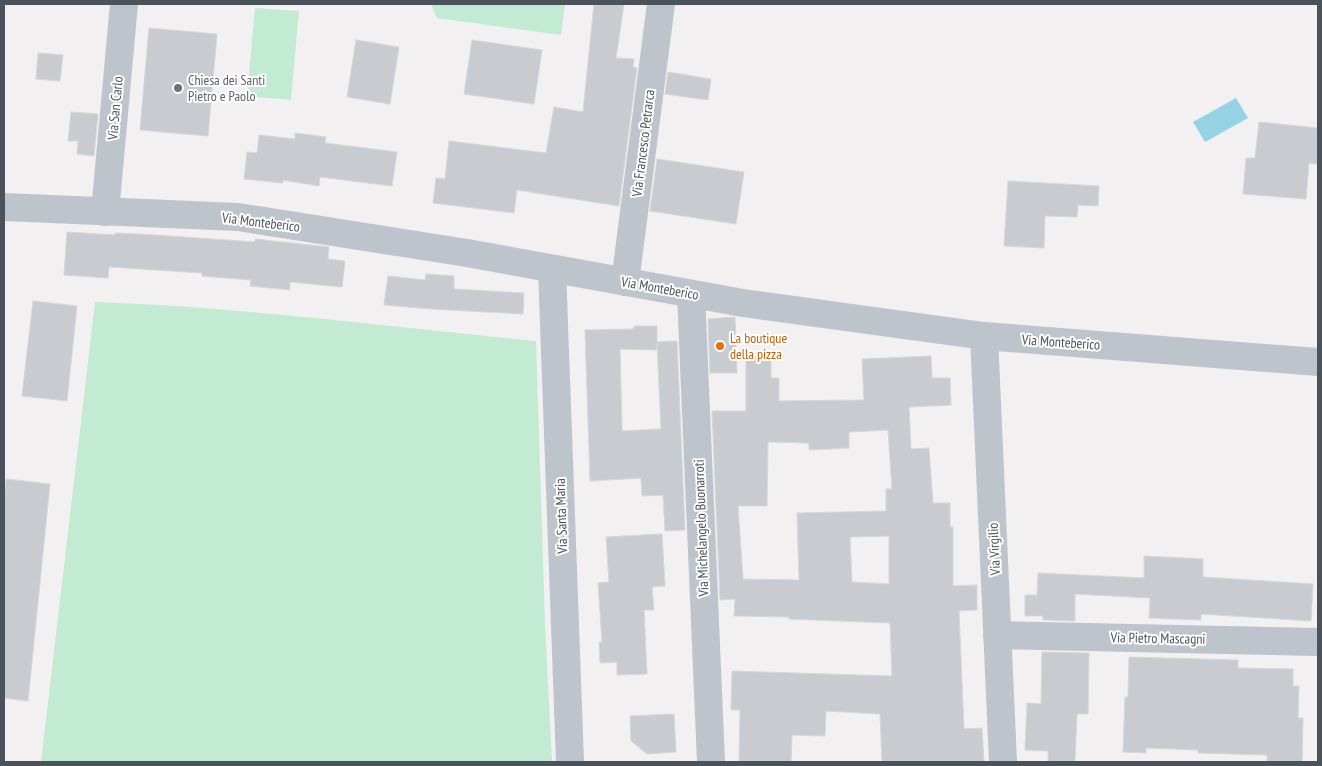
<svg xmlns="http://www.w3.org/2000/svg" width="1322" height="766" font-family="'PT Sans Narrow',sans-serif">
<rect width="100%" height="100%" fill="#f2f0f0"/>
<g fill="#c3ebd3">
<path d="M 431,4 L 565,4 L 561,35 L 437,18 Z"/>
<path d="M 255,8 L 299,11 L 291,100 L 247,96 Z"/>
<path d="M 95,302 C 242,307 389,327 536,341 L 545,624 L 552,762 L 41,762 Z"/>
</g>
<path fill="#95d3e4" d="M 1236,98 L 1248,118 L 1205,142 L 1193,122 Z"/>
<g fill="#c8cbcf" stroke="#d5d7db" fill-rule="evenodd">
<path d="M 594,4 L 624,4 L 616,58 L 634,59 L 633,67 L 637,68 L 619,206 L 517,190 L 514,213 L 433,203 L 436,178 L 445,179 L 449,141 L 546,153 L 554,107 L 583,112 Z"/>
<path d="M 149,28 L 217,34 L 208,136 L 140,130 Z"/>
<path d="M 356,40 L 399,47 L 390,104 L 347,97 Z"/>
<path d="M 472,40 L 542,50 L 534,104 L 464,94 Z"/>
<path d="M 38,53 L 63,55 L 60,81 L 36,79 Z"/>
<path d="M 668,72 L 711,79 L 708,100 L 665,94 Z"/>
<path d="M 71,112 L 98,114 L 94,156 L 77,154 L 78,141 L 68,141 Z"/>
<path d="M 1259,122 L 1318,128 L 1318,164 L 1309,163 L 1306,199 L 1243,194 L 1246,158 L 1255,158 Z"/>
<path d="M 295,133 L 326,137 L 325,143 L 397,152 L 392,186 L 320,177 L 319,186 L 283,180 L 283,183 L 244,179 L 247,152 L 257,153 L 259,135 L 295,139 Z"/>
<path d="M 657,159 L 744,172 L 736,224 L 650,211 Z"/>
<path d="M 1008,181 L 1099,186 L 1098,206 L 1078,205 L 1077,217 L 1045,216 L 1044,248 L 1004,246 Z"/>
<path d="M 67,232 L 115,235 L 115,233 L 156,235 L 255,242 L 255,239 L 329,247 L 328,259 L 345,261 L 342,287 L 290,282 L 290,290 L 250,286 L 251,280 L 202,276 L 202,273 L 109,267 L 108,278 L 64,275 Z"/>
<path d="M 426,274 L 454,276 L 454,289 L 524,293 L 523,314 L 431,309 L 384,305 L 388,276 L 425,280 Z"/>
<path d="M 33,301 L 77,306 L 67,401 L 22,396 Z"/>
<path d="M 735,317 L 737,373 L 710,373 L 708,319 Z"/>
<path d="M 634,326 L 657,326 L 657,342 L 677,341 L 685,530 L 665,531 L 663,495 L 642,496 L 641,478 L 590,481 L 585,330 L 634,329 ZM 657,343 L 661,429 L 622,431 L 620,349 L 657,350 Z"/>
<path d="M 746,356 L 771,356 L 771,378 L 779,378 L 779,401 L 864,400 L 862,359 L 931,356 L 932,378 L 950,378 L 951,405 L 909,407 L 911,449 L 929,448 L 933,503 L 950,503 L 950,527 L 953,527 L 953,586 L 977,585 L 977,610 L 959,611 L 964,729 L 982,728 L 984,762 L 882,762 L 880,714 L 826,711 L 825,736 L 792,735 L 791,762 L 739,762 L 740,710 L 731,710 L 732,671 L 892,676 L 890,623 L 789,619 L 789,617 L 734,616 L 735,599 L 720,600 L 712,411 L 746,411 ZM 888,430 L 892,489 L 886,489 L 886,511 L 797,513 L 799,580 L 743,579 L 738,506 L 767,506 L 768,442 L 809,443 L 809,450 L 849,448 L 849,432 ZM 889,536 L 889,584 L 852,582 L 850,537 Z"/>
<path d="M 6,479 L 50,484 L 28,701 L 4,698 L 4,499 Z"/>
<path d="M 662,534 L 665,586 L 652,587 L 654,610 L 644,610 L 647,674 L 617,675 L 617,662 L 600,663 L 599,642 L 602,642 L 598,583 L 609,582 L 606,537 Z"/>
<path d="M 1144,556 L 1203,559 L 1203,577 L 1313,584 L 1311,621 L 1201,614 L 1201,620 L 1149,618 L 1150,598 L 1075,594 L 1075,621 L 1043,620 L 1043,616 L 1025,616 L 1025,595 L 1037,595 L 1038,573 L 1144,578 Z"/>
<path d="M 1042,652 L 1089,653 L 1088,714 L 1077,714 L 1075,762 L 1048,762 L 1048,751 L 1025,750 L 1027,703 L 1041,704 Z"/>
<path d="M 1129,657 L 1238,660 L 1238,668 L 1293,669 L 1293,686 L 1299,686 L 1298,718 L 1303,718 L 1302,762 L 1267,762 L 1267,755 L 1198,753 L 1198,750 L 1146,748 L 1146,753 L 1123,752 L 1125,697 L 1128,697 Z"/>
<path d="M 674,714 L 676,752 L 647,754 L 631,741 L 630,716 Z"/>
</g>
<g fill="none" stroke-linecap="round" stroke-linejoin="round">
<g stroke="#bdc4cc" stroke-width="28">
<path d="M 105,212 L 124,4"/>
<path d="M 552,269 L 570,762"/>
<path d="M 625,282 L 661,4"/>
<path d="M 691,294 L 711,762"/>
<path d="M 984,336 L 1003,762"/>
<path d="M 997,635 L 1318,642"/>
</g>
<path stroke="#bdc4cc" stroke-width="28" d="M 4,207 L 238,217 L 467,253 L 743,303 L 984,336 L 1318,362"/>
</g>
<circle fill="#6b7280" stroke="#fff" stroke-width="2" cx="178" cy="88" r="5"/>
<circle fill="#e8710a" stroke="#fff" stroke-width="2" cx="720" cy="346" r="5"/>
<g text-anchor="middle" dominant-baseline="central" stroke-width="4" stroke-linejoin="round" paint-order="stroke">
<g font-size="14" fill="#5b616d" stroke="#fff" text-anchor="start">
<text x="188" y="80">Chiesa dei Santi<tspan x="188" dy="16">Pietro e Paolo</tspan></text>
</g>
<g font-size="14" fill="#4a535c" stroke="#fff">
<text transform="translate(115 108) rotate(-85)">Via San Carlo</text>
<text transform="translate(643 143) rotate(-83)">Via Francesco Petrarca</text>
<text transform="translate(261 222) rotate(7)">Via Monteberico</text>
<text transform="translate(660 288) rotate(10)">Via Monteberico</text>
<text transform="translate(1061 342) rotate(4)">Via Monteberico</text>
<text transform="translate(561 516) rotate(-92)">Via Santa Maria</text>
<text transform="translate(701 528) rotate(-92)">Via Michelangelo Buonarroti</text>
<text transform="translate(994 549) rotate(-93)">Via Virgilio</text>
<text transform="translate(1158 638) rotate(1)">Via Pietro Mascagni</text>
</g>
<g font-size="14" fill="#c56008" stroke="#fff" text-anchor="start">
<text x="730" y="338">La boutique<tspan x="730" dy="16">della pizza</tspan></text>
</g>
</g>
<rect width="1322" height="766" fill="none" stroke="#4a535c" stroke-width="10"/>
</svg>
